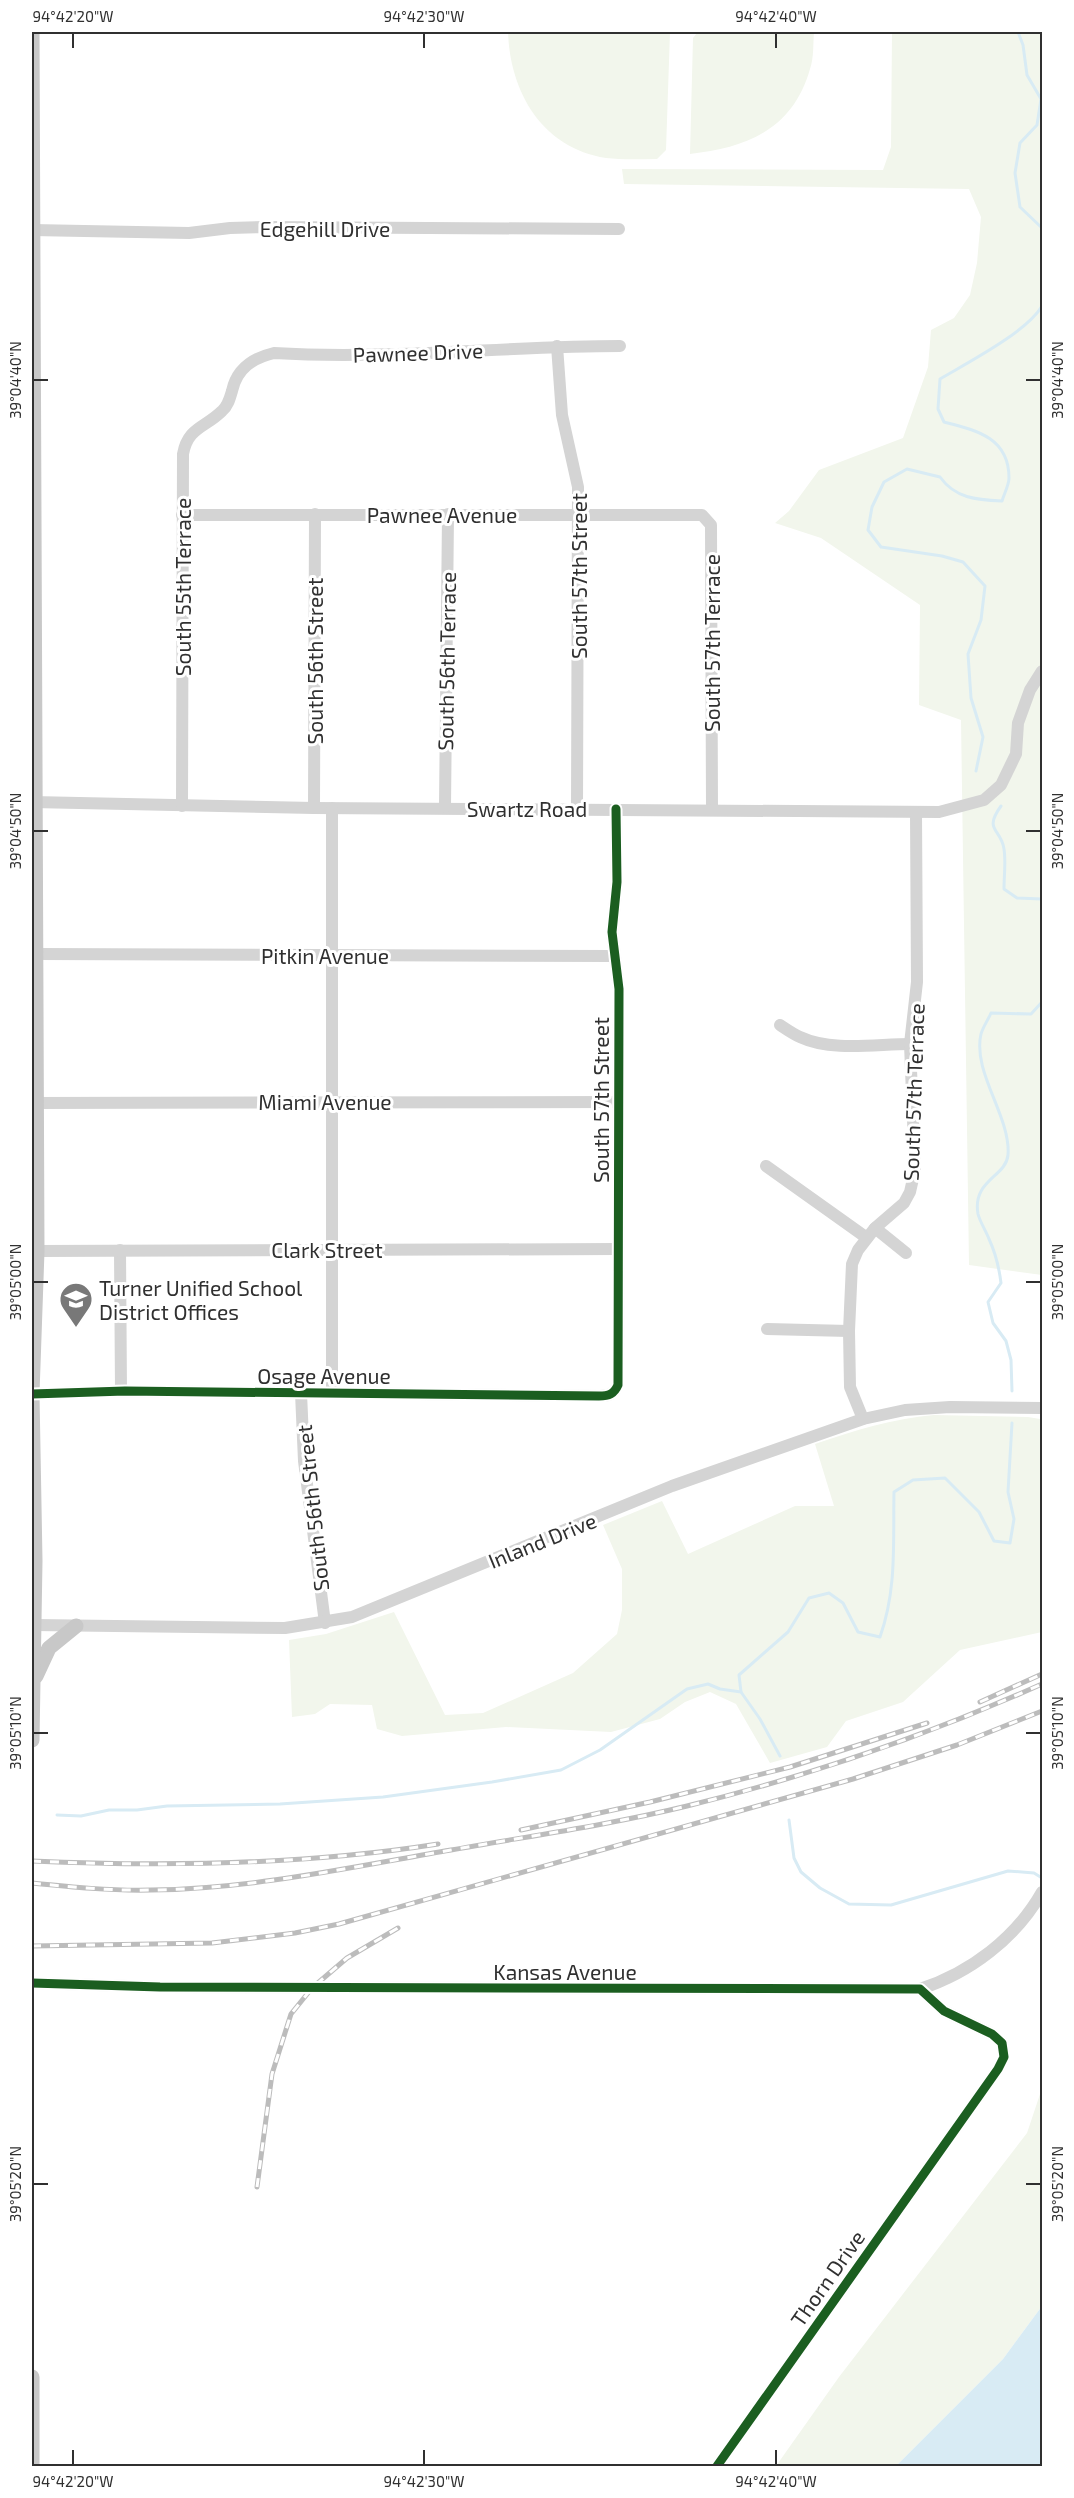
<svg xmlns="http://www.w3.org/2000/svg" width="1074" height="2498" font-family="'Exo 2',sans-serif">
<rect width="100%" height="100%" fill="#fff"/>
<g fill="#f2f6ec">
<path d="M 508,32 L 670,32 L 666,150 L 657,159 C 640,159 623,160 606,158 C 542,148 510,92 508,32 Z"/>
<path d="M 814,32 C 813,44 814,58 810,69 C 793,129 747,148 690,154 L 693,38 L 697,33 Z"/>
<path d="M 892,32 L 1042,32 L 1042,1275 L 969,1265 L 961,720 L 919,705 L 920,605 L 821,538 L 775,523 L 789,511 L 819,470 L 903,438 L 928,367 L 931,330 L 954,318 L 970,295 L 977,263 L 981,217 L 969,189 L 624,184 L 622,169 L 883,170 L 891,147 Z"/>
<path d="M 934,1415 L 1028,1417 L 1040,1419 L 1042,1426 L 1042,1632 L 960,1650 L 903,1702 L 846,1721 L 827,1747 L 770,1763 L 736,1704 L 710,1692 L 685,1702 L 660,1719 L 611,1732 L 506,1727 L 402,1736 L 377,1729 L 372,1705 L 330,1704 L 315,1714 L 292,1717 L 289,1640 L 326,1634 L 394,1612 L 445,1715 L 483,1713 L 573,1673 L 617,1634 L 622,1610 L 622,1569 L 603,1525 L 662,1501 L 688,1554 L 795,1506 L 834,1506 L 815,1444 C 855,1430 892,1419 934,1415 Z"/>
<path d="M 1042,2088 L 1042,2306 L 1003,2359 L 896,2466 L 776,2466 L 839,2377 L 1027,2133 Z"/>
</g>
<path fill="#d8ebf4" d="M 1042,2306 L 1042,2466 L 896,2466 L 1003,2359 Z"/>
<g fill="none" stroke-linecap="round" stroke-linejoin="round">
<g stroke="#d8ebf4" stroke-width="3">
<path d="M 1018,32 L 1023,45 L 1027,75 L 1041,99 L 1037,125 L 1020,143 L 1015,173 L 1020,207 L 1042,228"/>
<path d="M 976,771 L 983,737 L 971,698 L 968,654 L 981,620 L 985,586 L 963,562 L 942,556 L 881,547 L 868,530 L 872,507 L 884,482 L 907,469 L 940,477 C 955,498 976,500 1002,501 C 1004,494 1009,485 1009,478 C 1009,437 975,430 944,422 L 938,409 L 940,379 C 967,363 1027,332 1042,306"/>
<path d="M 1001,806 C 983,831 1001,828 1004,849 C 1006,862 1004,876 1004,889 L 1017,898 L 1042,899"/>
<path d="M 1012,1391 L 1011,1360 L 1006,1341 L 993,1323 L 988,1302 L 1001,1283 C 999,1267 996,1254 989,1239 C 986,1231 980,1222 978,1214 C 972,1180 1006,1177 1008,1155 C 1011,1117 972,1072 981,1034 C 983,1027 988,1020 991,1013 L 1031,1014 L 1042,1002"/>
<path d="M 780,1756 L 760,1719 L 741,1692 L 739,1675 L 788,1632 L 809,1598 L 829,1593 L 843,1603 L 858,1632 L 880,1637 C 897,1589 893,1543 894,1492 L 913,1480 L 945,1478 L 979,1512 L 994,1541 L 1010,1543 L 1014,1519 L 1008,1492 L 1012,1423"/>
<path d="M 57,1815 L 81,1816 L 109,1810 L 137,1810 L 167,1806 L 280,1804 L 383,1797 L 492,1782 L 561,1770 L 600,1750 L 687,1689 L 708,1684 L 720,1689 L 741,1692"/>
<path d="M 789,1820 L 794,1858 L 801,1872 L 820,1888 L 849,1904 L 891,1905 L 1008,1871 L 1034,1873 L 1042,1878"/>
</g>
<g stroke="#d4d4d4" stroke-width="12">
<path d="M 32,230 L 189,233 L 230,228 L 265,227 L 619,229"/>
<path d="M 557,346 L 562,415 L 578,487 L 577,808"/>
<path d="M 182,515 L 702,515 L 711,525 L 712,810"/>
<path d="M 32,802 L 314,808 L 939,812 L 984,800 L 1001,785 L 1016,754 L 1018,723 L 1030,690 L 1042,671"/>
<path d="M 182,806 L 183,454 C 188,427 205,428 222,411 C 228,406 230,398 232,391 C 237,368 253,358 274,353 C 389,360 505,346 620,346"/>
<path d="M 445,807 L 448,514"/>
<path d="M 314,808 L 315,514"/>
<path d="M 37,954 L 614,956"/>
<path d="M 780,1025 C 786,1029 793,1034 800,1037 C 832,1052 876,1044 910,1044"/>
<path d="M 32,1103 L 618,1102"/>
<path d="M 766,1166 L 867,1238"/>
<path d="M 875,1228 L 906,1253"/>
<path d="M 120,1250 L 121,1391"/>
<path d="M 37,1251 L 617,1249"/>
<path d="M 767,1329 L 849,1331"/>
<path d="M 301,1393 L 304,1461 L 325,1623"/>
<path d="M 332,1393 L 332,808"/>
<path d="M 32,1394 L 125,1391 L 599,1396 C 609,1396 614,1394 618,1385 L 619,989 L 612,932 L 617,882 L 616,809"/>
<path d="M 863,1419 L 850,1387 L 849,1331 L 852,1264 L 858,1250 L 875,1228 L 904,1203 L 910,1192 L 915,1170 L 910,1044 L 917,982 L 916,813"/>
<path d="M 34,1625 L 285,1628 L 352,1617 L 672,1486 L 863,1419 L 905,1410 L 950,1407 L 1042,1408"/>
<path d="M 32,1983 L 160,1987 L 920,1989 L 944,2011 L 992,2034 L 1002,2043 L 1004,2057 L 998,2069 L 717,2466"/>
<path d="M 920,1989 C 970,1973 1016,1938 1042,1892"/>
</g>
<g stroke="#c8c8c8" stroke-width="15">
<path d="M 36,1676 L 49,1648 L 76,1626"/>
<path d="M 32,1740 L 35,1561 L 32,1394 L 37,1251 L 32,32"/>
<path d="M 32,2377 L 32,2466"/>
</g>
<defs>
<g id="rail">
<path d="M 980,1702 L 1042,1674"/>
<path d="M 521,1830 L 650,1802 L 790,1767 L 927,1723"/>
<path d="M 32,1861 C 167,1867 304,1865 438,1844"/>
<path d="M 32,1883 C 71,1887 111,1891 151,1890 C 252,1889 352,1867 451,1850 C 530,1836 609,1825 687,1806 C 809,1776 928,1735 1042,1684"/>
<path d="M 32,1946 L 212,1943 L 295,1933 L 339,1924 L 853,1779 L 957,1745 L 1042,1711"/>
<path d="M 257,2187 L 272,2074 L 291,2014 L 312,1988 L 347,1958 L 398,1928"/>
</g>
</defs>
<use href="#rail" stroke="#bcbcbc" stroke-width="5"/>
<use href="#rail" stroke="#fff" stroke-width="3" stroke-dasharray="9" stroke-linecap="butt"/>
<defs>
<g id="cycleway">
<path d="M 32,1394 L 125,1391 L 599,1396 C 609,1396 614,1394 618,1385 L 619,989 L 612,932 L 617,882 L 616,809"/>
<path d="M 32,1983 L 160,1987 L 920,1989 L 944,2011 L 992,2034 L 1002,2043 L 1004,2057 L 998,2069 L 717,2466"/>
</g>
</defs>
<use href="#cycleway" stroke="#fff" stroke-width="13"/>
<use href="#cycleway" stroke="#1b5e20" stroke-width="9"/>
</g>
<path fill="none" stroke="#303030" stroke-width="2" d="M 73,33 L 73,48M 424,33 L 424,48M 776,33 L 776,48M 33,380 L 48,380M 1026,380 L 1041,380M 33,831 L 48,831M 1026,831 L 1041,831M 33,1282 L 48,1282M 1026,1282 L 1041,1282M 33,1733 L 48,1733M 1026,1733 L 1041,1733M 33,2184 L 48,2184M 1026,2184 L 1041,2184M 73,2450 L 73,2465M 424,2450 L 424,2465M 776,2450 L 776,2465"/>
<defs>
<symbol id="school-pin" viewBox="-11 -11 22 30"><path d="M0 17L-7.5 6A9.5 9.5 0 1 1 7.5 6Z" fill="#787878" stroke="#fff"/><path d="M0-5L7-2L0 1L-7-2ZM-4 1L0 2.5L4 1V4Q0 6-4 4Z" fill="#fff"/></symbol>
</defs>
<g fill-rule="evenodd">
<use href="#school-pin" x="57" y="1280" width="38" height="52"/>
</g>
<g text-anchor="middle" dominant-baseline="central" stroke-width="6" stroke-linejoin="round" paint-order="stroke">
<g font-size="21" fill="#303030" stroke="#fff">
<text x="325" y="228">Edgehill Drive</text>
<text transform="translate(418 352) rotate(-2)">Pawnee Drive</text>
<text x="442" y="514">Pawnee Avenue</text>
<text transform="translate(578 576) rotate(-90)">South 57th Street</text>
<text transform="translate(182 587) rotate(-90)">South 55th Terrace</text>
<text transform="translate(711 643) rotate(-90)">South 57th Terrace</text>
<text transform="translate(314 661) rotate(-90)">South 56th Street</text>
<text transform="translate(446 661) rotate(-89)">South 56th Terrace</text>
<text x="527" y="808">Swartz Road</text>
<text x="325" y="955">Pitkin Avenue</text>
<text transform="translate(913 1092) rotate(-88)">South 57th Terrace</text>
<text transform="translate(600 1100) rotate(-90)">South 57th Street</text>
<text x="325" y="1101">Miami Avenue</text>
<text x="327" y="1249">Clark Street</text>
<text x="324" y="1375">Osage Avenue</text>
<text transform="translate(312 1508) rotate(-96)">South 56th Street</text>
<text transform="translate(542 1540) rotate(-22)">Inland Drive</text>
<text x="565" y="1971">Kansas Avenue</text>
<text transform="translate(827 2278) rotate(-55)">Thorn Drive</text>
</g>
<g font-size="21" fill="#303030" stroke="#fff" text-anchor="start">
<text x="99" y="1287">Turner Unified School<tspan x="99" dy="24">District Offices</tspan></text>
</g>
</g>
<rect width="1074" height="2498" fill="none" stroke="#ffffff" stroke-width="66"/>
<rect x="33" y="33" width="1008" height="2432" fill="none" stroke="#303030" stroke-width="2"/>
<g font-size="15" text-anchor="middle" fill="#303030">
<text x="73" y="22">94°42'20"W</text>
<text x="424" y="22">94°42'30"W</text>
<text x="776" y="22">94°42'40"W</text>
<text transform="translate(1058 380) rotate(-90)" y="5">39°04'40"N</text>
<text transform="translate(16 380) rotate(-90)" y="5">39°04'40"N</text>
<text transform="translate(1058 831) rotate(-90)" y="5">39°04'50"N</text>
<text transform="translate(16 831) rotate(-90)" y="5">39°04'50"N</text>
<text transform="translate(1058 1282) rotate(-90)" y="5">39°05'00"N</text>
<text transform="translate(16 1282) rotate(-90)" y="5">39°05'00"N</text>
<text transform="translate(16 1733) rotate(-90)" y="5">39°05'10"N</text>
<text transform="translate(1058 1733) rotate(-90)" y="5">39°05'10"N</text>
<text transform="translate(1058 2184) rotate(-90)" y="5">39°05'20"N</text>
<text transform="translate(16 2184) rotate(-90)" y="5">39°05'20"N</text>
<text x="73" y="2487">94°42'20"W</text>
<text x="424" y="2487">94°42'30"W</text>
<text x="776" y="2487">94°42'40"W</text>
</g>
</svg>
